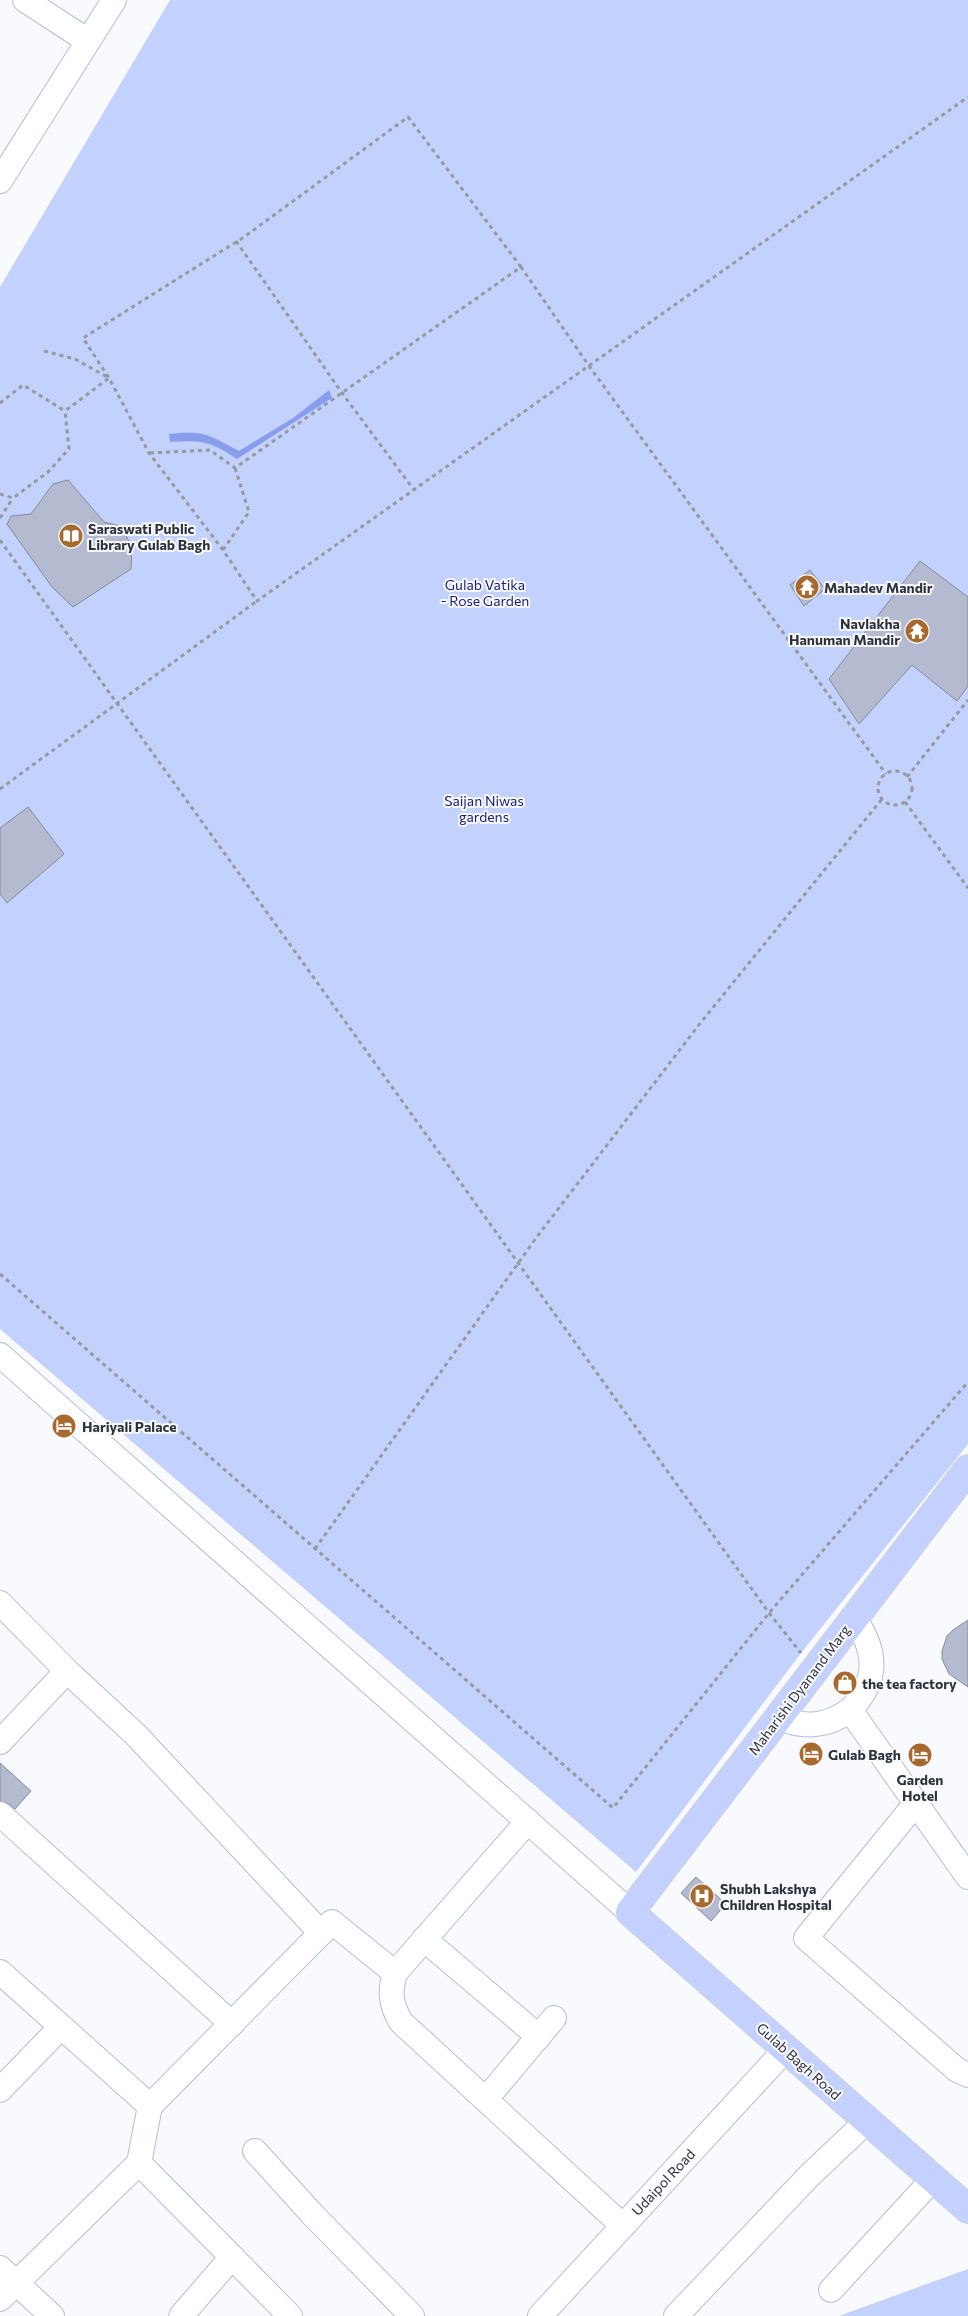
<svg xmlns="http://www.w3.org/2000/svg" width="968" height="2316" font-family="Commissioner,sans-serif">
<rect width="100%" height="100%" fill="#f8fafe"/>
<g fill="#c3d1fd">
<path d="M 170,0 L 968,0 L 968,1444 L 801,1653 L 636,1872 L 0,1329 L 0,287 Z"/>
<path d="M 968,2269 L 968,2316 L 839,2316 Z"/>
</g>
<path fill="#889eed" d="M 329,390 L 332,398 L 237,459 C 210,441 202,440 170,442 L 169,434 C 205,430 209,435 239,451 L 293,418 Z"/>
<g fill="#b4bbd0" stroke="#858b9f">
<path d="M 68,480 L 104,522 L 120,526 L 132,546 L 131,569 L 73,607 L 52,587 L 7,524 L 11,516 L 31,514 L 53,484 Z"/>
<path d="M 920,561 L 968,597 L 968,686 L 957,701 L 912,665 L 859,724 L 829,679 Z"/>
<path d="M 810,570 L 825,589 L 804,606 L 790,585 Z"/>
<path d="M 28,807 L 64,854 L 7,903 L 0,894 L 0,828 Z"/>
<path d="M 968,1620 L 968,1687 L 949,1674 L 942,1659 L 942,1651 L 947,1636 L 953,1630 Z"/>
<path d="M 0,1763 L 31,1791 L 15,1809 L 9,1804 L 0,1801 Z"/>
<path d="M 696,1877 L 726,1904 L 711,1921 L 681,1893 Z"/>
</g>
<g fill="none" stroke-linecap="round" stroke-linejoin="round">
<defs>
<g id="minor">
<path d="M 25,0 L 88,41"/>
<path d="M 0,181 L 114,0"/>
<path d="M 0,1355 L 630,1912"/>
<path d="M 0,1603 L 67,1671 L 136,1735 L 321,1933"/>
<path d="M 854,1618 C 877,1651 879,1680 850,1710 L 968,1877"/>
<path d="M 778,1718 C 805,1728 827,1727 850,1710"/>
<path d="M 0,1742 L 67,1671"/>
<path d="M 916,1803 L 806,1938 L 957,2070 L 968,2075"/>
<path d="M 0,1814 L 232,2024"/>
<path d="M 424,1939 L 539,2037"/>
<path d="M 0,1972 L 150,2106 L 139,2163 L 0,2299"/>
<path d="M 395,1973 C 389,1992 391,2005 401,2022 L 623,2226"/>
<path d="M 0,2090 L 61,2027"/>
<path d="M 486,2099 L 554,2018"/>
<path d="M 150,2106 L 332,1922 L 395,1973 L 528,1821"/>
<path d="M 255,2151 L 312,2214 L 412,2316"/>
<path d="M 139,2163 L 232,2257 L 181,2316"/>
<path d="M 232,2257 L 290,2316"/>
<path d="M 0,2268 L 52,2316"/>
<path d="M 831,2290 L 933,2179"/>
<path d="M 540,2316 L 786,2049"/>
<path d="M 676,2316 L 809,2176 L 867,2121"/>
</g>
<path id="major" d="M 968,1469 L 630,1912 L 968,2209"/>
</defs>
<use href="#minor" stroke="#b7bed3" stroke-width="26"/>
<use href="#major" stroke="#d5d6d7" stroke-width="30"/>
<g stroke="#96999f" stroke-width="3" stroke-dasharray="4 4" stroke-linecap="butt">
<path d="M 236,241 L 342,393 L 414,490"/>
<path d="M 521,267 L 408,117 L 244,237 L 83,338 L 109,378 L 149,453 L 223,550 L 257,601 L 968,97"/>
<path d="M 44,351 L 75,359 L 109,378 L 65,411"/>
<path d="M 0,403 L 23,385 L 65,411"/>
<path d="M 150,453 L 210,450 L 235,468 L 521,267 L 589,366 L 886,774"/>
<path d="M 0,494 L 13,498 L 48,472 L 69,449 L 65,411"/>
<path d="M 0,518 L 13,498"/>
<path d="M 0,540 L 769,1613 L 801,1653"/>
<path d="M 223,550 L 249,512 L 235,468"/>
<circle cx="895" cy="788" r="17"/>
<path d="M 907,777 L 968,700"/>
<path d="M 0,789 L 257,601"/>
<path d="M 905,802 L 968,888"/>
<path d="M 0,1274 L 613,1808 L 769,1613 L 968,1382"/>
<path d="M 315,1549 L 536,1238 L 698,1026 L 882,799"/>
</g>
<use href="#minor" stroke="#fff" stroke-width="24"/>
<use href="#major" stroke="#c4d1ff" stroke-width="28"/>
</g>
<defs>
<symbol id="library-disc" viewBox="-11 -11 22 22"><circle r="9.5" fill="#a7692e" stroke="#f8fafe"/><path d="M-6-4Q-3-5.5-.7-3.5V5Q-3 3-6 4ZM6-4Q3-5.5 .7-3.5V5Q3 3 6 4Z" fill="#fff"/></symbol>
<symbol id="temple-disc" viewBox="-11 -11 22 22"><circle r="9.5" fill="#a7692e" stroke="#f8fafe"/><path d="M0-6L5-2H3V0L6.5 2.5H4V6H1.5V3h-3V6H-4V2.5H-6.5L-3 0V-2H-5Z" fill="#fff"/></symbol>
<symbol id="hotel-disc" viewBox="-11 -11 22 22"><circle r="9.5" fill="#a7692e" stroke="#f8fafe"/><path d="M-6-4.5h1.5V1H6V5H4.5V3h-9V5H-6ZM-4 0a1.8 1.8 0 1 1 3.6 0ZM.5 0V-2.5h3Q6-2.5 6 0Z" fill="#fff"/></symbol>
<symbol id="shop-disc" viewBox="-11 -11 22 22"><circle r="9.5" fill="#a7692e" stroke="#f8fafe"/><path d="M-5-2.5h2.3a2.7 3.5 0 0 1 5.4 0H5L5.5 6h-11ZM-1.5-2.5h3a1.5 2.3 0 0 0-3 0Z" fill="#fff"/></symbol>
<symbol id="hospital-disc" viewBox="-11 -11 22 22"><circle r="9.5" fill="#a7692e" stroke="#f8fafe"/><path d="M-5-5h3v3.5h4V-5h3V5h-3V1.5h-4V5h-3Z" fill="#fff"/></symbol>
</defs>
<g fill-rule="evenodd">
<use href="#library-disc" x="57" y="522" width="28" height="28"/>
<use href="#temple-disc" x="793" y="573" width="28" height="28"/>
<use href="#temple-disc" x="903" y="617" width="28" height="28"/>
<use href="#hotel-disc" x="50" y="1412" width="28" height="28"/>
<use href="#shop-disc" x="831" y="1669" width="28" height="28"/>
<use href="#hotel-disc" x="797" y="1740" width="28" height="28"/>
<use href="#hotel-disc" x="906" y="1741" width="28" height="28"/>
<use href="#hospital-disc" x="688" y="1882" width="28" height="28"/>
</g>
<g text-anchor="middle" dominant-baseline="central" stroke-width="4" stroke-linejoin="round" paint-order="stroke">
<g font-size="14" font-weight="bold" fill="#2e3139" stroke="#f8fafe" text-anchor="start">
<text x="88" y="528">Saraswati Public<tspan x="88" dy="16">Library Gulab Bagh</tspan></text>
<text x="824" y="587">Mahadev Mandir</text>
<text x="900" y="623" text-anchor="end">Navlakha<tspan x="900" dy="16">Hanuman Mandir</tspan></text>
<text x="82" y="1426">Hariyali Palace</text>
<text x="862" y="1683">the tea factory</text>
<text x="828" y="1754">Gulab Bagh</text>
<text x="920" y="1779" text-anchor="middle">Garden<tspan x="920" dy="16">Hotel</tspan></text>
<text x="720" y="1888">Shubh Lakshya<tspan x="720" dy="16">Children Hospital</tspan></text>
</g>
<g font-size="14" fill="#181d76" stroke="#f8fafe">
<text x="485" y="584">Gulab Vatika<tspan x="485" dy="16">- Rose Garden</tspan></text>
<text x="484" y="800">Saijan Niwas<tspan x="484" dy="16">gardens</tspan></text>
</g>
<g font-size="14" fill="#2e3139" stroke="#f8fafe">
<text transform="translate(799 1690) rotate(-53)">Maharishi Dyanand Marg</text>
<text transform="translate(799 2061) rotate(42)">Gulab Bagh Road</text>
<text transform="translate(663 2182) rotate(-47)">Udaipol Road</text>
</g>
</g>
</svg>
